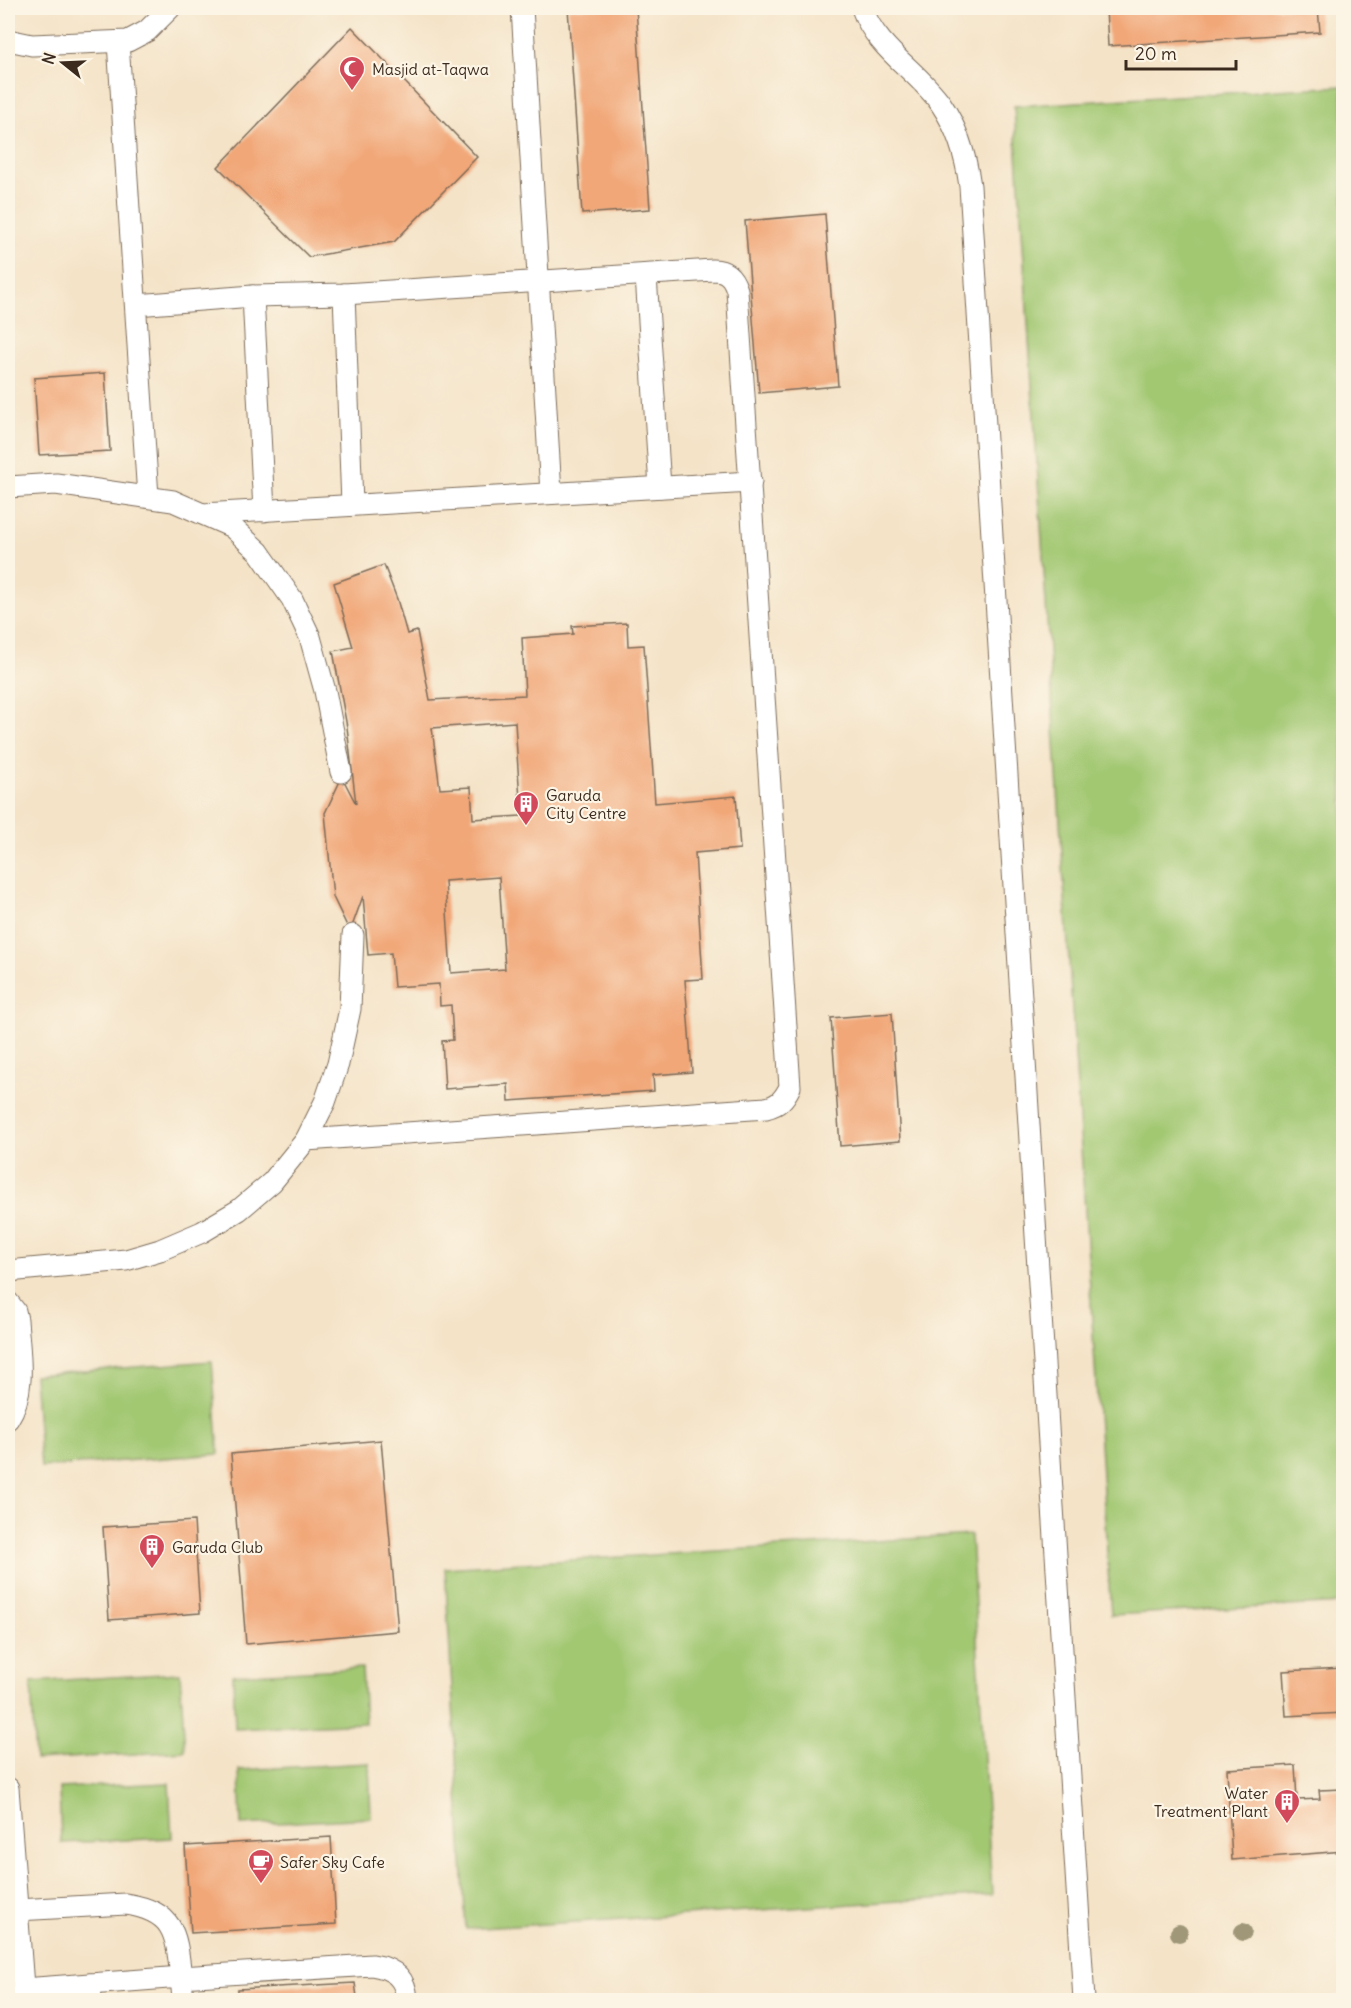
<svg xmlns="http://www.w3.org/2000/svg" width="1351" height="2008" font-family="Delius,sans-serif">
<rect width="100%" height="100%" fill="#fcf5e5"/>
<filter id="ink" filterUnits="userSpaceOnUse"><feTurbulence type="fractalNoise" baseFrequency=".0167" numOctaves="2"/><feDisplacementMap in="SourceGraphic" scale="12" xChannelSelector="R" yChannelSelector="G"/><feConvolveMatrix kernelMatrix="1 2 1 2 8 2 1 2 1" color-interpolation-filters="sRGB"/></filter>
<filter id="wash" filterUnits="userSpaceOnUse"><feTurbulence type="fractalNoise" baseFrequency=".008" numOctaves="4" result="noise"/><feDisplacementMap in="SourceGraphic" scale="24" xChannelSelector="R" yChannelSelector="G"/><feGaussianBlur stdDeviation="1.35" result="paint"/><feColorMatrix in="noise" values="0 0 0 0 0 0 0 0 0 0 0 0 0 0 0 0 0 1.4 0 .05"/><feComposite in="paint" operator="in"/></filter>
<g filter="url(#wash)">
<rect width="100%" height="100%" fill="#f4e3c7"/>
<g fill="#a2c872" stroke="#6e7948" stroke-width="1.5">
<path d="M 1343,86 L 1343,1603 L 1111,1615 L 1014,106 Z"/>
<path d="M 212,1361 L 219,1454 L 41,1467 L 34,1375 Z"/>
<path d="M 971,1535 L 992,1895 L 466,1929 L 445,1568 Z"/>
<path d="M 362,1668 L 365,1723 L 235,1729 L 233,1675 Z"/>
<path d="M 180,1673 L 185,1751 L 35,1760 L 31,1682 Z"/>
<path d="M 369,1763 L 371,1818 L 241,1825 L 239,1770 Z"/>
<path d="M 169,1783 L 172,1838 L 61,1843 L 59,1788 Z"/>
</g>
<g id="blocks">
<g fill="#f1a778" fill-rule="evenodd">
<path d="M 568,8 L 636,8 L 650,209 L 582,214 Z"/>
<path d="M 1106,8 L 1318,8 L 1320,32 L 1108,46 Z"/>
<path d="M 352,27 L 477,157 L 394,242 L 309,257 L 218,167 Z"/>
<path d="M 825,214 L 838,386 L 759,393 L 745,221 Z"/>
<path d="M 105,373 L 110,451 L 39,455 L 34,378 Z"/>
<path d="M 384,565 L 397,599 L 407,634 L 417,631 L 430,700 L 525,695 L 522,638 L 573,634 L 572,626 L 627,623 L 628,646 L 644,645 L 655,803 L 736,796 L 740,849 L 695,853 L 703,979 L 685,980 L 692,1072 L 653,1075 L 654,1091 L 509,1101 L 508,1084 L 445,1089 L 442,1041 L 453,1040 L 451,1005 L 440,1006 L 439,984 L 394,987 L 391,953 L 368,955 L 363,896 L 350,932 L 333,897 L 325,813 L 342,777 L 356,804 L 347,727 L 333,651 L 353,647 L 334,583 ZM 515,722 L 521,816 L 473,819 L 471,787 L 440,789 L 432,728 ZM 499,877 L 505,969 L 451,973 L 445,881 Z"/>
<path d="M 892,1013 L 900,1141 L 840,1146 L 831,1018 Z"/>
<path d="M 381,1440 L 398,1631 L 246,1644 L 231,1454 Z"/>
<path d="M 194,1521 L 200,1613 L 109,1620 L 103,1527 Z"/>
<path d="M 1344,1668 L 1344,1713 L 1286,1716 L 1283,1671 Z"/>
<path d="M 1295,1765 L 1297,1800 L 1320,1799 L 1319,1790 L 1344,1789 L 1344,1851 L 1232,1860 L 1227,1769 Z"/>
<path d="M 331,1837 L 336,1924 L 191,1933 L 185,1846 Z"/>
<path d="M 355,1983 L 357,1997 L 368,1997 L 372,2000 L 237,2000 L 238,1989 Z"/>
</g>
</g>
</g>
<g filter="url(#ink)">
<use href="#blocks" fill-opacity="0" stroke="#7c6b59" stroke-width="1.5"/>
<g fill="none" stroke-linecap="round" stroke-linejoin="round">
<defs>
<g id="service">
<path d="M 522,8 L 551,493"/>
<path d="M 862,8 C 876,49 917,70 941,104 C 958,129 966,157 970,186 L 1084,2000"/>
<path d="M 8,40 L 32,45 L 128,41 L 147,31 L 170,8"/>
<path d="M 118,42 L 148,497"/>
<path d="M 646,276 L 660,487"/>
<path d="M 344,294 L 352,504"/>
<path d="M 253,296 L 264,511"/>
<path d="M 136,305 L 253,296 L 344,294 L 713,270 C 727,270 733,277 737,290 L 790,1087 C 784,1099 779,1105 766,1108 L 306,1140"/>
<path d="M 8,487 L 56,484 L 173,501 L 232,527 L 259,552 L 292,599 L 310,637 L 325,691 L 341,772"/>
<path d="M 203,514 L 751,482"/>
<path d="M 8,1271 L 126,1260 L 160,1250 L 202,1232 L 239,1210 L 272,1182 L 306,1140 L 325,1102 L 338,1064 L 350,1009 L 353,935"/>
<path d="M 8,1302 L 15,1311 L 17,1320 C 19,1352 27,1390 8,1419"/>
<path d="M 8,1788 L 24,2000"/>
<path d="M 17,1910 L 126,1904 C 175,1912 176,1933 181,1977 L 372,1965 C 393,1968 406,1978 407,2000"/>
<path d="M 90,1984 L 181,1977 L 183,2000"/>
<path d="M 23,1989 L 90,1984 L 91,2000"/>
</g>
</defs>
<use href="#service" stroke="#7c6b59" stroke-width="23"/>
<use href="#service" stroke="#fff" stroke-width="21"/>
</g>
<g fill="#9f9778">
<circle cx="1243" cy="1932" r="9"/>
<circle cx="1179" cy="1933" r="9"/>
</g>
</g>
<defs>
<symbol id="mosque-pin" viewBox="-11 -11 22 30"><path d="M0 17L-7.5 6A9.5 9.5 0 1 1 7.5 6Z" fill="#d1495b" stroke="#fcf5e5"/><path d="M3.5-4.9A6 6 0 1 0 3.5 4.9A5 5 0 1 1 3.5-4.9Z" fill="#fff"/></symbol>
<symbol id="building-pin" viewBox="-11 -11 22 30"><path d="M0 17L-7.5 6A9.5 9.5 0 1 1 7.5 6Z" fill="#d1495b" stroke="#fcf5e5"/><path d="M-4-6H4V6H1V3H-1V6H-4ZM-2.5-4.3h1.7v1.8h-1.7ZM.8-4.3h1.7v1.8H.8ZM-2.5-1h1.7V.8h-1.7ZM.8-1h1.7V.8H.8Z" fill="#fff"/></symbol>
<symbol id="cafe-pin" viewBox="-11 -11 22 30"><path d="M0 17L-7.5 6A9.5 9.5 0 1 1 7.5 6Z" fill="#d1495b" stroke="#fcf5e5"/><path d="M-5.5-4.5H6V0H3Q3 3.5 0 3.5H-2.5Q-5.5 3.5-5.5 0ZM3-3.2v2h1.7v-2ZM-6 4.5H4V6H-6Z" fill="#fff"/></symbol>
</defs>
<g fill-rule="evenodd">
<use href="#mosque-pin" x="337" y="54" width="30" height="40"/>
<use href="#building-pin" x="511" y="789" width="30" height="40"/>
<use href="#building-pin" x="137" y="1532" width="30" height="40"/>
<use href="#building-pin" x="1272" y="1787" width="30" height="40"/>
<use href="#cafe-pin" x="246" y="1847" width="30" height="40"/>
</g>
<g text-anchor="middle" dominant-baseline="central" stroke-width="4.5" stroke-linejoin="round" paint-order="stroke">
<g font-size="16" fill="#3b2a1e" stroke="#fcf5e5" text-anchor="start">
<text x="372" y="69">Masjid at-Taqwa</text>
<text x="546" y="795">Garuda<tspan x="546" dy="18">City Centre</tspan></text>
<text x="172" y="1547">Garuda Club</text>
<text x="1268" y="1793" text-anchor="end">Water<tspan x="1268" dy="18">Treatment Plant</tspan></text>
<text x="280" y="1862">Safer Sky Cafe</text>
</g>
</g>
<rect width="1351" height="2008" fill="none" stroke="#fcf5e5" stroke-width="30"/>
<g transform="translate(63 63) rotate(288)" stroke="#fcf5e5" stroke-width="4.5" paint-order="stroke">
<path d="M0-4.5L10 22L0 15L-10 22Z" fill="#3b2a1e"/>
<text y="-9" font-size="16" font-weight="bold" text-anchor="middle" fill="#3b2a1e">N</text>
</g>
<path d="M1126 60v9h110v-9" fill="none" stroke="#3b2a1e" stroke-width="3"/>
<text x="1135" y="60" font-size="18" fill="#3b2a1e" stroke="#fcf5e5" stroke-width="4.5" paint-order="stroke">20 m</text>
</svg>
